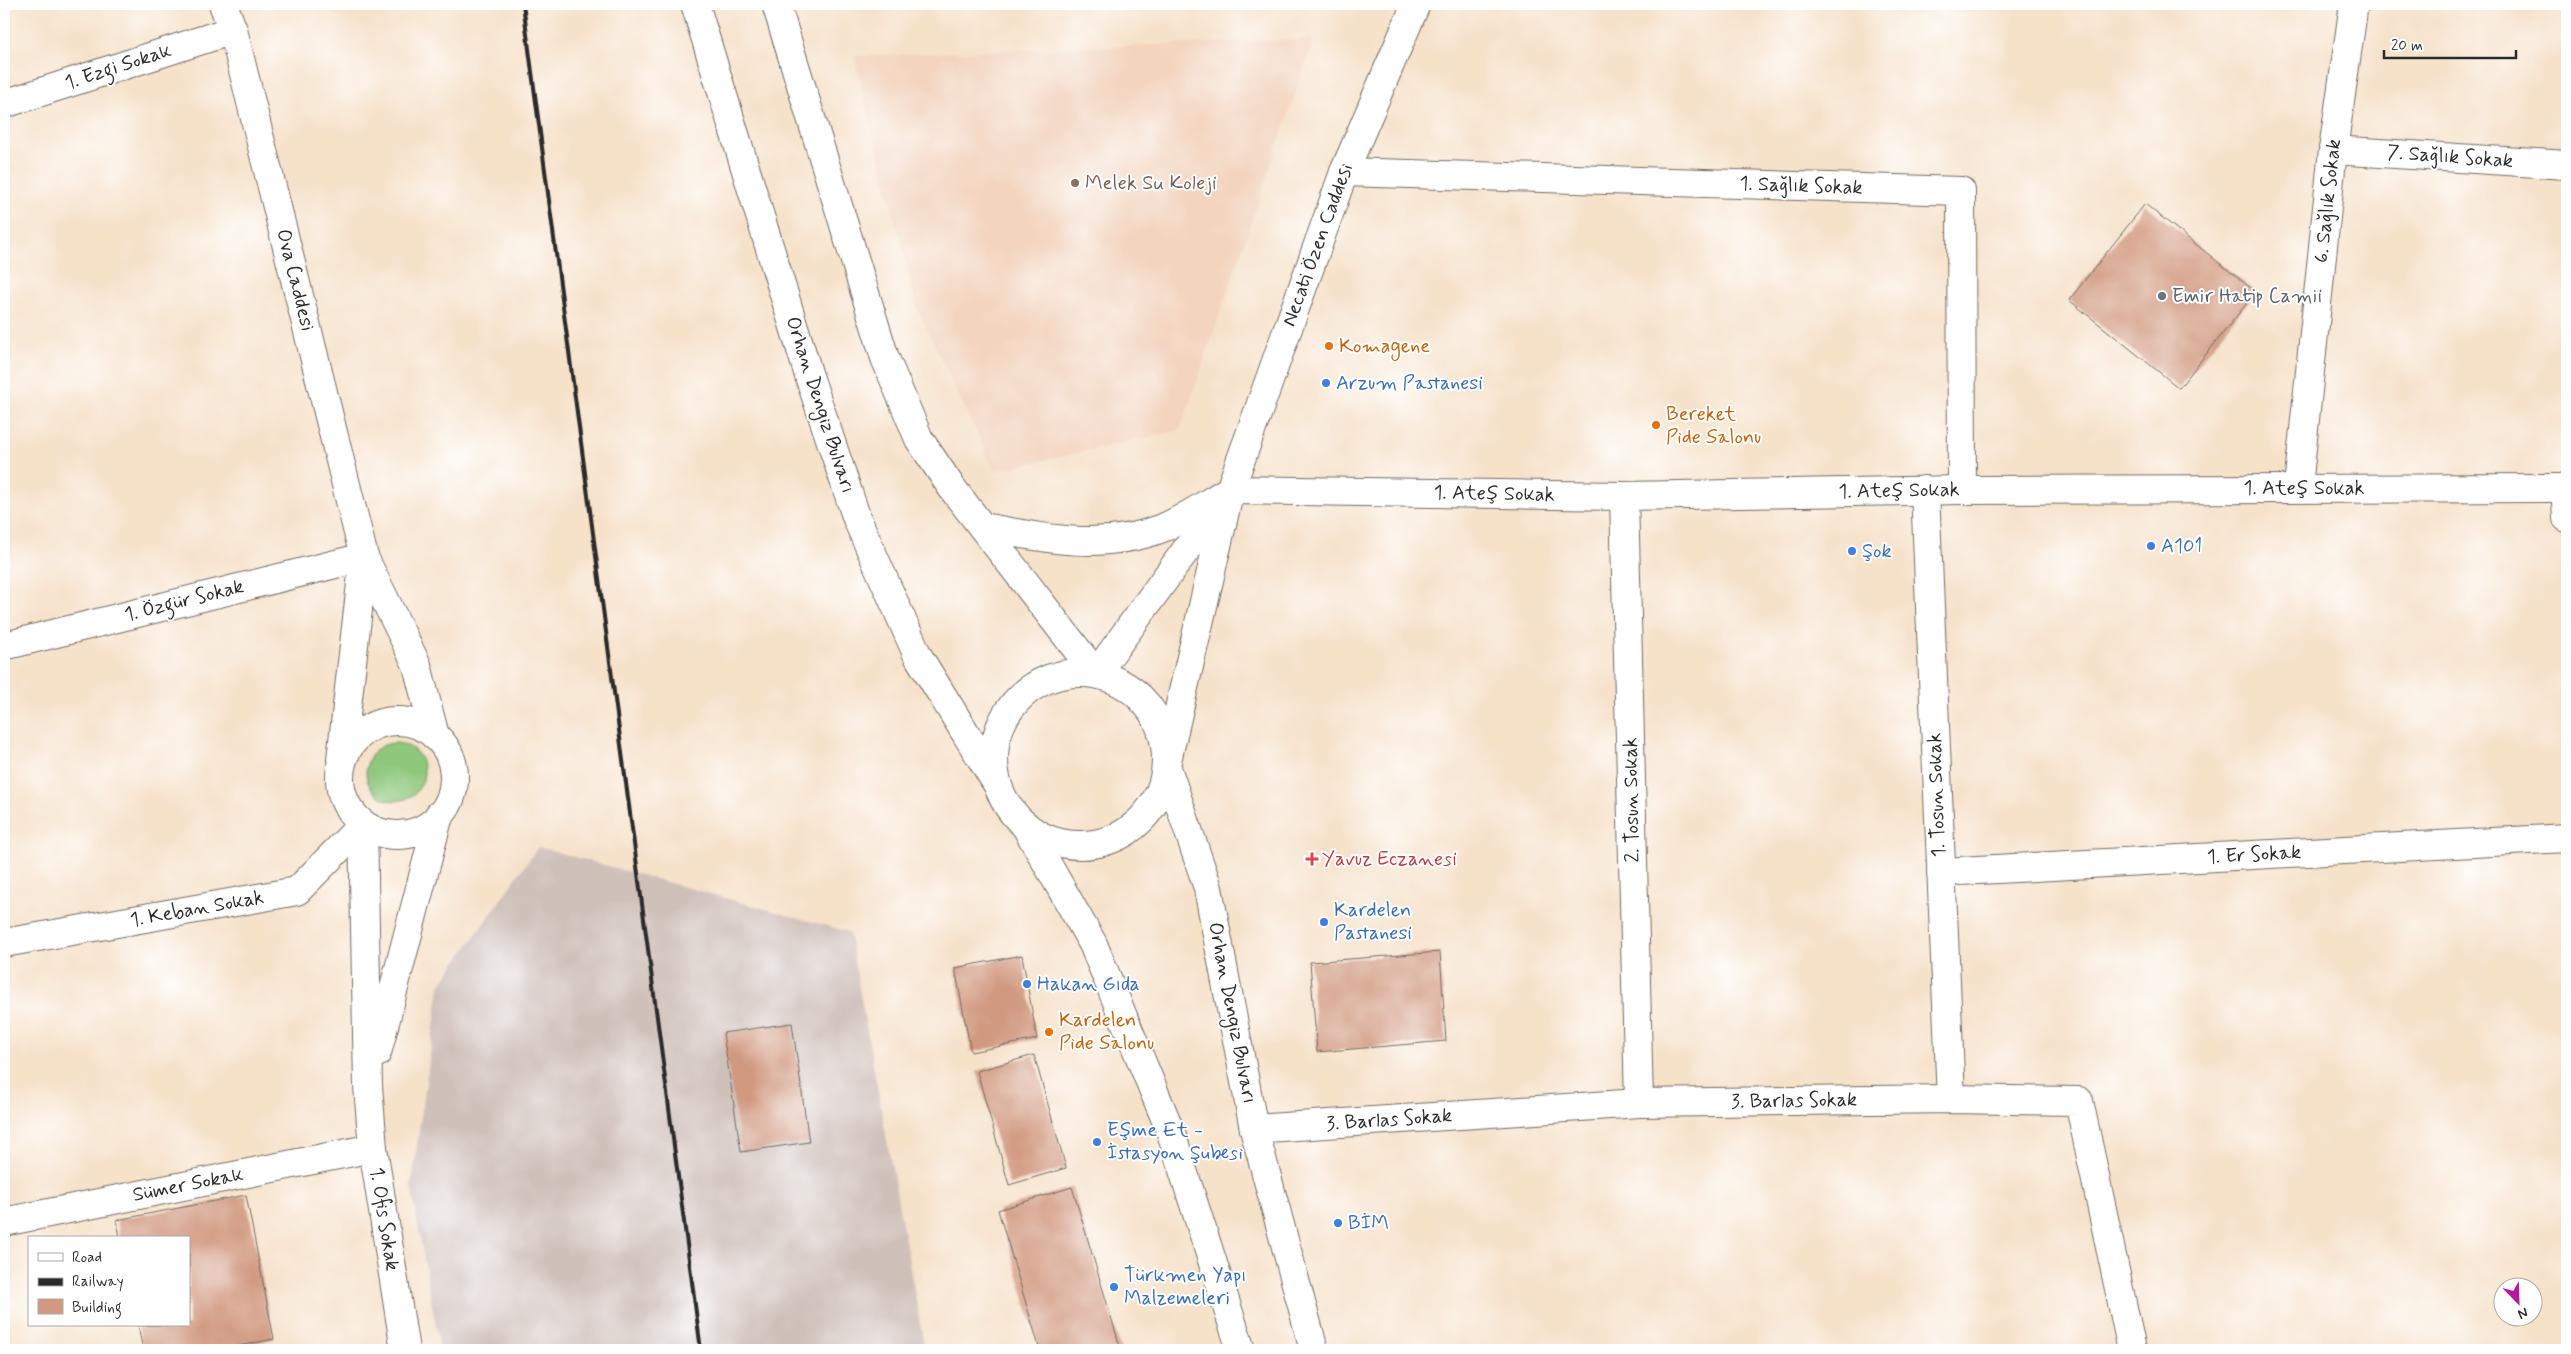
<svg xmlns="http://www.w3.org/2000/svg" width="2571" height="1354" font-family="Mynerve,sans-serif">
<rect width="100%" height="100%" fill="#fff"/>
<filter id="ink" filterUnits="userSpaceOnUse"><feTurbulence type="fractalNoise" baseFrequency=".02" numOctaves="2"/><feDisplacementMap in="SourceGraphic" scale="10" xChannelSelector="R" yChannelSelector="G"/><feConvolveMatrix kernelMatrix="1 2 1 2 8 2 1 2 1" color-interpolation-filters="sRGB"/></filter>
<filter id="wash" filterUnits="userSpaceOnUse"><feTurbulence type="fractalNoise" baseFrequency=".0096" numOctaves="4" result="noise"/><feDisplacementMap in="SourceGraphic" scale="20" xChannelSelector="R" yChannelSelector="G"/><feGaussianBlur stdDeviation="1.12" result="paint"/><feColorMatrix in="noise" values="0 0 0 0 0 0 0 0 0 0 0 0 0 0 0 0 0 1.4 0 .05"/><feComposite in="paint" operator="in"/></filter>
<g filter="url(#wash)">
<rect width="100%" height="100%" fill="#f6e1c9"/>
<path fill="#f3d4be" d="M 1314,39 L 1180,430 L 995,471 L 918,311 L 854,56 Z"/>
<path fill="#cfc0ba" d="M 538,847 L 849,932 L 925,1350 L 440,1350 L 411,1187 L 440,985 Z"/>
<circle fill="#8ec87c" stroke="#5c7a54" cx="395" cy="772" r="29"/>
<g id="blocks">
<g fill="#d19980">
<path d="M 2145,204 L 2256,292 L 2179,388 L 2069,300 Z"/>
<path d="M 1440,952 L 1446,1041 L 1317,1052 L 1310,962 Z"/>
<path d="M 1022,955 L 1037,1039 L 971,1052 L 955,968 Z"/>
<path d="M 792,1023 L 809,1142 L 741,1152 L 723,1033 Z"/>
<path d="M 1034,1055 L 1066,1168 L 1009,1185 L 977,1071 Z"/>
<path d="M 1072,1187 L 1121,1350 L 1040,1350 L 998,1210 Z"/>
<path d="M 246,1195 L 274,1339 L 218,1350 L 143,1350 L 138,1325 L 189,1325 L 189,1238 L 120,1238 L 117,1220 Z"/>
</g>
</g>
</g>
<g filter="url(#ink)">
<use href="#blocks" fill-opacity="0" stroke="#726b62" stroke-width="1"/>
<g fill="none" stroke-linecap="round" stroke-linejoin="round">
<defs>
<g id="minor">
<path d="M 223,4 L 233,30 L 364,557 L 417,665 L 435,736"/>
<path d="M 4,104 L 233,30"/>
<path d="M 2333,150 L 2567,165"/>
<path d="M 1344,172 L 1961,191 L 1962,490"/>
<path d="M 2298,487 L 2333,150 L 2354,4"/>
<path d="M 2565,487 L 2567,518"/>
<path d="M 1230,490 L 1624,496 L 1962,490 L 2567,488"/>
<path d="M 1925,490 L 1951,1099"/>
<path d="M 1624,496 L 1639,1103"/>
<path d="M 4,646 L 364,557"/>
<path d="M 1096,674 L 1223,499"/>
<circle cx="397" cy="778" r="57"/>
<path d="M 341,759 L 364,557"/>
<path d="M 1166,765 L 1230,490 L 1344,172 L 1416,4"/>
<path d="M 363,824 L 368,1086 L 373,1148 L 405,1350"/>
<path d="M 1941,872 L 2567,838"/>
<path d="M 4,943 L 297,891 L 363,824"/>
<path d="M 377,1053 L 439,815"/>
<path d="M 1254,1129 L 1639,1103 L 1951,1099 L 2079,1101 L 2132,1350"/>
<path d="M 4,1222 L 373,1148"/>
</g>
<g id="major">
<path d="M 695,4 L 809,376 L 857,519 L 918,656 L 997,784"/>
<path d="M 776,4 L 885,358 L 919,439 L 952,488 L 1096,674"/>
<path d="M 983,527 C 1042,538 1101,551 1160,529 C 1184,520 1208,502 1230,490"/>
<circle cx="1080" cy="759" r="86"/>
<path d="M 1166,765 L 1208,888 L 1254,1129 L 1314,1350"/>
<path d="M 1025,825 L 1093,944 L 1170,1130 L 1241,1350"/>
</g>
</defs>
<use href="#minor" stroke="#726b62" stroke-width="30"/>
<use href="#major" stroke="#726b62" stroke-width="30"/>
<use href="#minor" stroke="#fff" stroke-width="28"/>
<use href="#major" stroke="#fff" stroke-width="28"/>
<path stroke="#2b2b2b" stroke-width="4" d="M 523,4 L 701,1350"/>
</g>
</g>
<circle fill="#8d6e63" stroke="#fff" stroke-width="2" cx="1075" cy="183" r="5"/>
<circle fill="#6b7280" stroke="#fff" stroke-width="2" cx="2162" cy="296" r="5"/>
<g fill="#e8710a" stroke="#fff" stroke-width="2">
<circle cx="1329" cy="346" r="5"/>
<circle cx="1656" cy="425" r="5"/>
<circle cx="1049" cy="1032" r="5"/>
</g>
<g fill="#3f7fe0" stroke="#fff" stroke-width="2">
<circle cx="1326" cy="383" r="5"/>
<circle cx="2151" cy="546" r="5"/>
<circle cx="1852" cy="551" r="5"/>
<circle cx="1324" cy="922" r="5"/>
<circle cx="1027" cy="984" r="5"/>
<circle cx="1097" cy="1142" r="5"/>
<circle cx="1338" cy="1223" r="5"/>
<circle cx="1114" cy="1287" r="5"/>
</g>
<path fill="#e0444e" stroke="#fff" stroke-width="2" d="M1309.5 851.5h5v5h5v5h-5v5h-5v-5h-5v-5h5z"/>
<g text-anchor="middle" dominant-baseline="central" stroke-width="4" stroke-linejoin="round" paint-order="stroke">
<g font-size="20" fill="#2b2b2b" stroke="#fff">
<text transform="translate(118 67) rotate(-18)">1. Ezgi Sokak</text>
<text transform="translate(2450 157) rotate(4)">7. Sağlık Sokak</text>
<text transform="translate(1801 186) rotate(2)">1. Sağlık Sokak</text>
<text transform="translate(2328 201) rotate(-84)">6. Sağlık Sokak</text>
<text transform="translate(1318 245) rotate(-70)">Necati Özen Caddesi</text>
<text transform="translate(295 280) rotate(76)">Ova Caddesi</text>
<text transform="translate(820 405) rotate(72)">Orhan Dengiz Bulvarı</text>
<text x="2304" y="488">1. Ateş Sokak</text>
<text transform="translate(1899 491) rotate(-1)">1. Ateş Sokak</text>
<text transform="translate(1494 494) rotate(1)">1. Ateş Sokak</text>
<text transform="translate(184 601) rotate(-14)">1. Özgür Sokak</text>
<text transform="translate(1937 795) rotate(-92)">1. Tosun Sokak</text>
<text transform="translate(1632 800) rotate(-91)">2. Tosun Sokak</text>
<text transform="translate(2254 855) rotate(-3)">1. Er Sokak</text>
<text transform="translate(197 909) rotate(-10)">1. Keban Sokak</text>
<text transform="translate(1232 1013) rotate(79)">Orhan Dengiz Bulvarı</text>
<text transform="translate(1794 1101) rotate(-1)">3. Barlas Sokak</text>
<text transform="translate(1389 1120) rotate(-4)">3. Barlas Sokak</text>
<text transform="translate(188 1185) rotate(-11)">Sümer Sokak</text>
<text transform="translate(384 1219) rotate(81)">1. Ofis Sokak</text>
</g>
<g font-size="20" fill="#785e54" stroke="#fff" text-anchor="start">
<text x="1085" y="183">Melek Su Koleji</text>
</g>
<g font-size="20" fill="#5b616d" stroke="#fff" text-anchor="start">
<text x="2172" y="296">Emir Hatip Camii</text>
</g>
<g font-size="20" fill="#c56008" stroke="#fff" text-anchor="start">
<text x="1339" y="346">Komagene</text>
<text x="1666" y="414">Bereket<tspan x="1666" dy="23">Pide Salonu</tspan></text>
<text x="1059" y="1020">Kardelen<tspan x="1059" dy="23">Pide Salonu</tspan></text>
</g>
<g font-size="20" fill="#366cbe" stroke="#fff" text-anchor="start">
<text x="1336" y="383">Arzum Pastanesi</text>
<text x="2161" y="546">A101</text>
<text x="1862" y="551">Şok</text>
<text x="1334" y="910">Kardelen<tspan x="1334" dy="23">Pastanesi</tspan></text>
<text x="1037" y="984">Hakan Gıda</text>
<text x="1107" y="1130">Eşme Et -<tspan x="1107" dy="23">İstasyon Şubesi</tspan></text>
<text x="1348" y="1223">BİM</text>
<text x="1124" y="1275">Türkmen Yapı<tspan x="1124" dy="23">Malzemeleri</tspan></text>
</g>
<g font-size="20" fill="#be3a42" stroke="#fff" text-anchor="start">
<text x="1322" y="859">Yavuz Eczanesi</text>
</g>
</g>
<rect width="2571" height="1354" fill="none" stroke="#fff" stroke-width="20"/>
<rect x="28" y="1236" width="162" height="90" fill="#ffffff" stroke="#aaaaaa"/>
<rect x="38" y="1253" width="25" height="8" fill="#ffffff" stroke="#aaaaaa"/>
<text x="72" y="1262" font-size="15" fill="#2b2b2b">Road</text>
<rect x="38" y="1278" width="25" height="8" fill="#2b2b2b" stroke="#aaaaaa"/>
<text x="72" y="1286" font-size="15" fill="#2b2b2b">Railway</text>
<rect x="38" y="1299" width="25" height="15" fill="#d19980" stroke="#aaaaaa"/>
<text x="72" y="1312" font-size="15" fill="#2b2b2b">Building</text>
<g transform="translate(2518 1302) rotate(157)"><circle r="24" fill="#ffffff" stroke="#aaaaaa"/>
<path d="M0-4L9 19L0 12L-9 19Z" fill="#b5179e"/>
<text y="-8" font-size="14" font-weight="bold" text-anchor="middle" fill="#2b2b2b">N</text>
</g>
<path d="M2384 50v8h132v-8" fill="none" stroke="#2b2b2b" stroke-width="2.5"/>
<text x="2391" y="50" font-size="15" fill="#2b2b2b" stroke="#ffffff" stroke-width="4" paint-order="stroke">20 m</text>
</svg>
